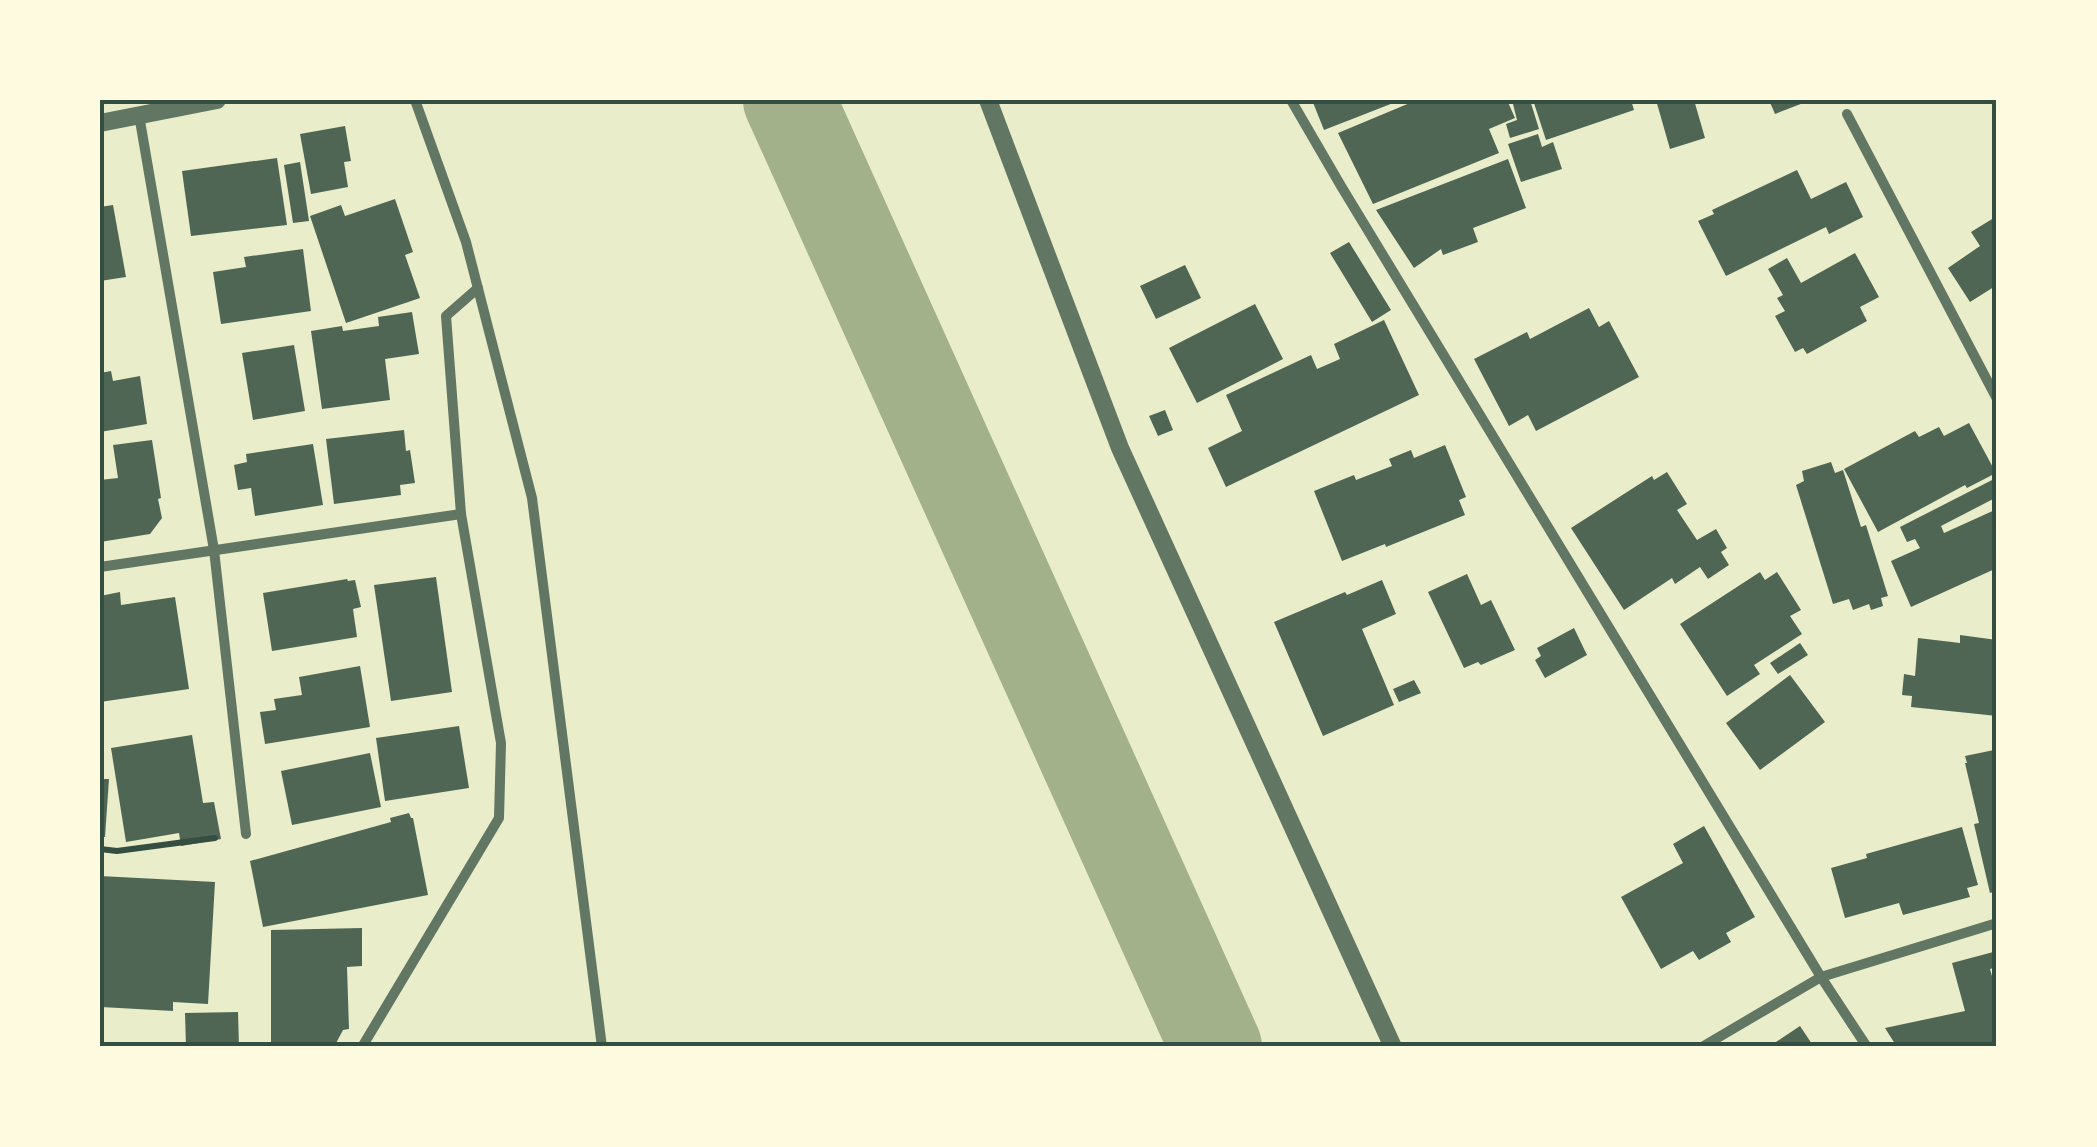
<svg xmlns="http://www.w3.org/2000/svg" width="2097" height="1147" font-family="Raleway,sans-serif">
<rect width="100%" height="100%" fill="#e9edc9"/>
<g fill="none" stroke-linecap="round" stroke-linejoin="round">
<path stroke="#a3b18a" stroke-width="92" d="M 789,100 L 1216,1047"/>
</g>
<g fill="#4f6655">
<path d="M 1312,100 L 1401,100 L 1324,130 Z"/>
<path d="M 1417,100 L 1507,100 L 1515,118 L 1489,129 L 1499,153 L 1373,204 L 1338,133 Z"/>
<path d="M 1530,100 L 1539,129 L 1510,138 L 1506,124 L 1517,120 L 1513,104 Z"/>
<path d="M 1533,100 L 1631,100 L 1634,110 L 1546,140 Z"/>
<path d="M 1656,100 L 1694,100 L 1705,138 L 1670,149 Z"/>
<path d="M 1769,100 L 1811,100 L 1775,114 Z"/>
<path d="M 345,126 L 351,161 L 344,162 L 348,187 L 311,194 L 300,134 Z"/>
<path d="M 1538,134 L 1542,147 L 1553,142 L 1562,169 L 1521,182 L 1508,144 Z"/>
<path d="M 277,158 L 287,225 L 191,236 L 182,171 Z"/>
<path d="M 1508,159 L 1526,208 L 1473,228 L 1478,242 L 1443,255 L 1441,249 L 1414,268 L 1376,210 Z"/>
<path d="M 300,162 L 309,221 L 293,223 L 284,165 Z"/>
<path d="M 1797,170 L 1811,199 L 1846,182 L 1863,217 L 1829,234 L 1826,227 L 1726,276 L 1698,221 L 1714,214 L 1712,210 Z"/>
<path d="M 395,199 L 413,252 L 405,255 L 420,298 L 346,323 L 310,216 L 341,205 L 345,216 Z"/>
<path d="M 113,205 L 126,277 L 100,281 L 100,207 Z"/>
<path d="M 1997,216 L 1997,285 L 1970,302 L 1948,268 L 1980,246 L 1971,232 Z"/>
<path d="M 1349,242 L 1391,310 L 1372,322 L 1330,253 Z"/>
<path d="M 303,249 L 311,311 L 221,324 L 213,272 L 246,267 L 244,257 Z"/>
<path d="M 1855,253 L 1879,297 L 1860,307 L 1867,321 L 1807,354 L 1803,348 L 1795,352 L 1775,316 L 1785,311 L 1777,298 L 1783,295 L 1768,269 L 1787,258 L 1801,283 Z"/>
<path d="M 1185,265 L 1201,298 L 1156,319 L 1140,286 Z"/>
<path d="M 1255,304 L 1283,359 L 1197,403 L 1169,348 Z"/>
<path d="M 1589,308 L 1599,327 L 1609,321 L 1639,377 L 1536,431 L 1528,415 L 1509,426 L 1474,359 L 1527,332 L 1530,339 Z"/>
<path d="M 412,312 L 419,354 L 385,359 L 390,400 L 322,409 L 311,331 L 342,326 L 343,331 L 379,326 L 378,317 Z"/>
<path d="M 1384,320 L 1419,395 L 1226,487 L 1208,448 L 1242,431 L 1226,395 L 1311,355 L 1317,369 L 1340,359 L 1334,344 Z"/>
<path d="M 294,345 L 305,411 L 253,420 L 242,353 Z"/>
<path d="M 111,371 L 113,381 L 140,376 L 147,424 L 100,432 L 100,373 Z"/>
<path d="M 1165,410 L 1173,430 L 1158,436 L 1149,416 Z"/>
<path d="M 1969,423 L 1996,473 L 1967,488 L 1965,485 L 1878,532 L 1844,469 L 1915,431 L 1919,437 L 1939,427 L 1944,436 Z"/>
<path d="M 404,430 L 406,451 L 410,450 L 415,483 L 400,485 L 401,495 L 334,504 L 326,439 Z"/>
<path d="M 152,440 L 161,498 L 158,499 L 162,518 L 150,534 L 100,542 L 100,480 L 118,478 L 113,445 Z"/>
<path d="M 313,444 L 323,505 L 255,516 L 251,488 L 238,490 L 234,465 L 247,462 L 246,454 Z"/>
<path d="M 1445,445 L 1466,497 L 1459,500 L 1465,515 L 1386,547 L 1385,544 L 1342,561 L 1314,491 L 1354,475 L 1356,480 L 1392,466 L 1389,459 L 1411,450 L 1414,458 Z"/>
<path d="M 1831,462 L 1835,473 L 1843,470 L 1861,527 L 1866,525 L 1888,596 L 1881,598 L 1883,606 L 1871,610 L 1869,604 L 1853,610 L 1849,599 L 1833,604 L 1796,485 L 1804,481 L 1802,471 Z"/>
<path d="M 1667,472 L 1687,504 L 1677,510 L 1697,540 L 1716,529 L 1727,548 L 1721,552 L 1729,565 L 1708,579 L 1700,567 L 1675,584 L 1672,578 L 1624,610 L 1571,528 L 1652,476 L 1654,480 Z"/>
<path d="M 1996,478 L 1997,497 L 1941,526 L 1944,533 L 1997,509 L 1997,568 L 1911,607 L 1891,561 L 1920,548 L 1915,539 L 1907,542 L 1900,527 Z"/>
<path d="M 1760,572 L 1765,580 L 1777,572 L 1801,610 L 1790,616 L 1802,634 L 1754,665 L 1760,674 L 1727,696 L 1680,624 Z"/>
<path d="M 1467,574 L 1481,605 L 1491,600 L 1515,650 L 1481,665 L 1478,662 L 1464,668 L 1428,592 Z"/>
<path d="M 436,577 L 452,692 L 391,701 L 374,585 Z"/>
<path d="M 347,579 L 348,581 L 355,580 L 361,607 L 353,609 L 357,637 L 272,651 L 263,593 Z"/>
<path d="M 1382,580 L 1396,614 L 1362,629 L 1394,705 L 1323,736 L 1274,622 L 1345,592 L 1347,595 Z"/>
<path d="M 120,592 L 121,605 L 175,597 L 189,689 L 100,702 L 100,596 Z"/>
<path d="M 1574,628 L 1587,655 L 1545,678 L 1535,660 L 1541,656 L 1537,648 Z"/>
<path d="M 1960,635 L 1997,640 L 1997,716 L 1911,707 L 1912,696 L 1902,695 L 1904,674 L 1915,676 L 1918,638 L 1960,643 Z"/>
<path d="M 1800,643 L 1808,655 L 1778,674 L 1770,663 Z"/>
<path d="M 360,666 L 370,727 L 265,744 L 260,712 L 276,710 L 274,699 L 302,695 L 299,677 Z"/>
<path d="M 1790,675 L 1825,722 L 1760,770 L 1726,723 Z"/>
<path d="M 1414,680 L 1421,693 L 1399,702 L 1393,689 Z"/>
<path d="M 459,726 L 469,788 L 385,801 L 376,738 Z"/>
<path d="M 192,735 L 203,803 L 214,802 L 221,839 L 181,846 L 179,833 L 126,842 L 111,748 Z"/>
<path d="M 1994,750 L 1995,755 L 1997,754 L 1997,891 L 1990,893 L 1974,824 L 1979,823 L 1965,763 L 1967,763 L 1965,756 Z"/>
<path d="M 370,753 L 381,807 L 292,825 L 281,771 Z"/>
<path d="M 100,779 L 109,779 L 105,837 L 100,837 Z"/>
<path d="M 409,813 L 411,818 L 413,818 L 428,895 L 263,927 L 250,861 L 391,822 L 390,818 Z"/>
<path d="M 1704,826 L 1755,917 L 1726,933 L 1731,942 L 1699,960 L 1693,951 L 1661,969 L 1621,897 L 1683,863 L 1673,844 Z"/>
<path d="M 1962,827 L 1978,885 L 1967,888 L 1970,897 L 1903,915 L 1899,903 L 1845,918 L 1831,868 L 1867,858 L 1866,854 Z"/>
<path d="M 100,876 L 215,882 L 208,1004 L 173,1002 L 173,1011 L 101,1007 Z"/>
<path d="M 362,928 L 362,966 L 347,967 L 349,1029 L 343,1030 L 334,1047 L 271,1047 L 271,930 Z"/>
<path d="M 1997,951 L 1997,967 L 1990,969 L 1997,994 L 1997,1047 L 1897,1047 L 1885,1028 L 1965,1011 L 1952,963 Z"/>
<path d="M 238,1012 L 239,1047 L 186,1047 L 185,1013 Z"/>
<path d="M 1800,1026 L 1814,1047 L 1768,1047 L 1779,1040 Z"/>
</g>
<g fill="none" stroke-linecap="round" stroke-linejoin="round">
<path stroke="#344e41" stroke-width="6" d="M 100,849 L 117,851 L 215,838"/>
<g stroke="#617663" stroke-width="10">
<path d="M 415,100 L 466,242 L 532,498 L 602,1047"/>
<path d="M 1291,100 L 1341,186 L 1821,977 L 1867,1047"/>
<path d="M 1847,114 L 1997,399"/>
<path d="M 139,115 L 214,550 L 246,834"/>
<path d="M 100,567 L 461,514"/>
<path d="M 362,1047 L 499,818 L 501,743 L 461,514 L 446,316 L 478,288"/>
<path d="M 1702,1047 L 1821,977 L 1997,923"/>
</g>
<g stroke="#617663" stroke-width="18">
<path d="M 988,100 L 1120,448 L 1393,1047"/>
<path d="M 100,123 L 217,100"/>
</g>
</g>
<rect width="2097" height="1147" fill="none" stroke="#fefae0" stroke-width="205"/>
<rect x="102" y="102" width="1892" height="942" fill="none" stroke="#344e41" stroke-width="4"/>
</svg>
